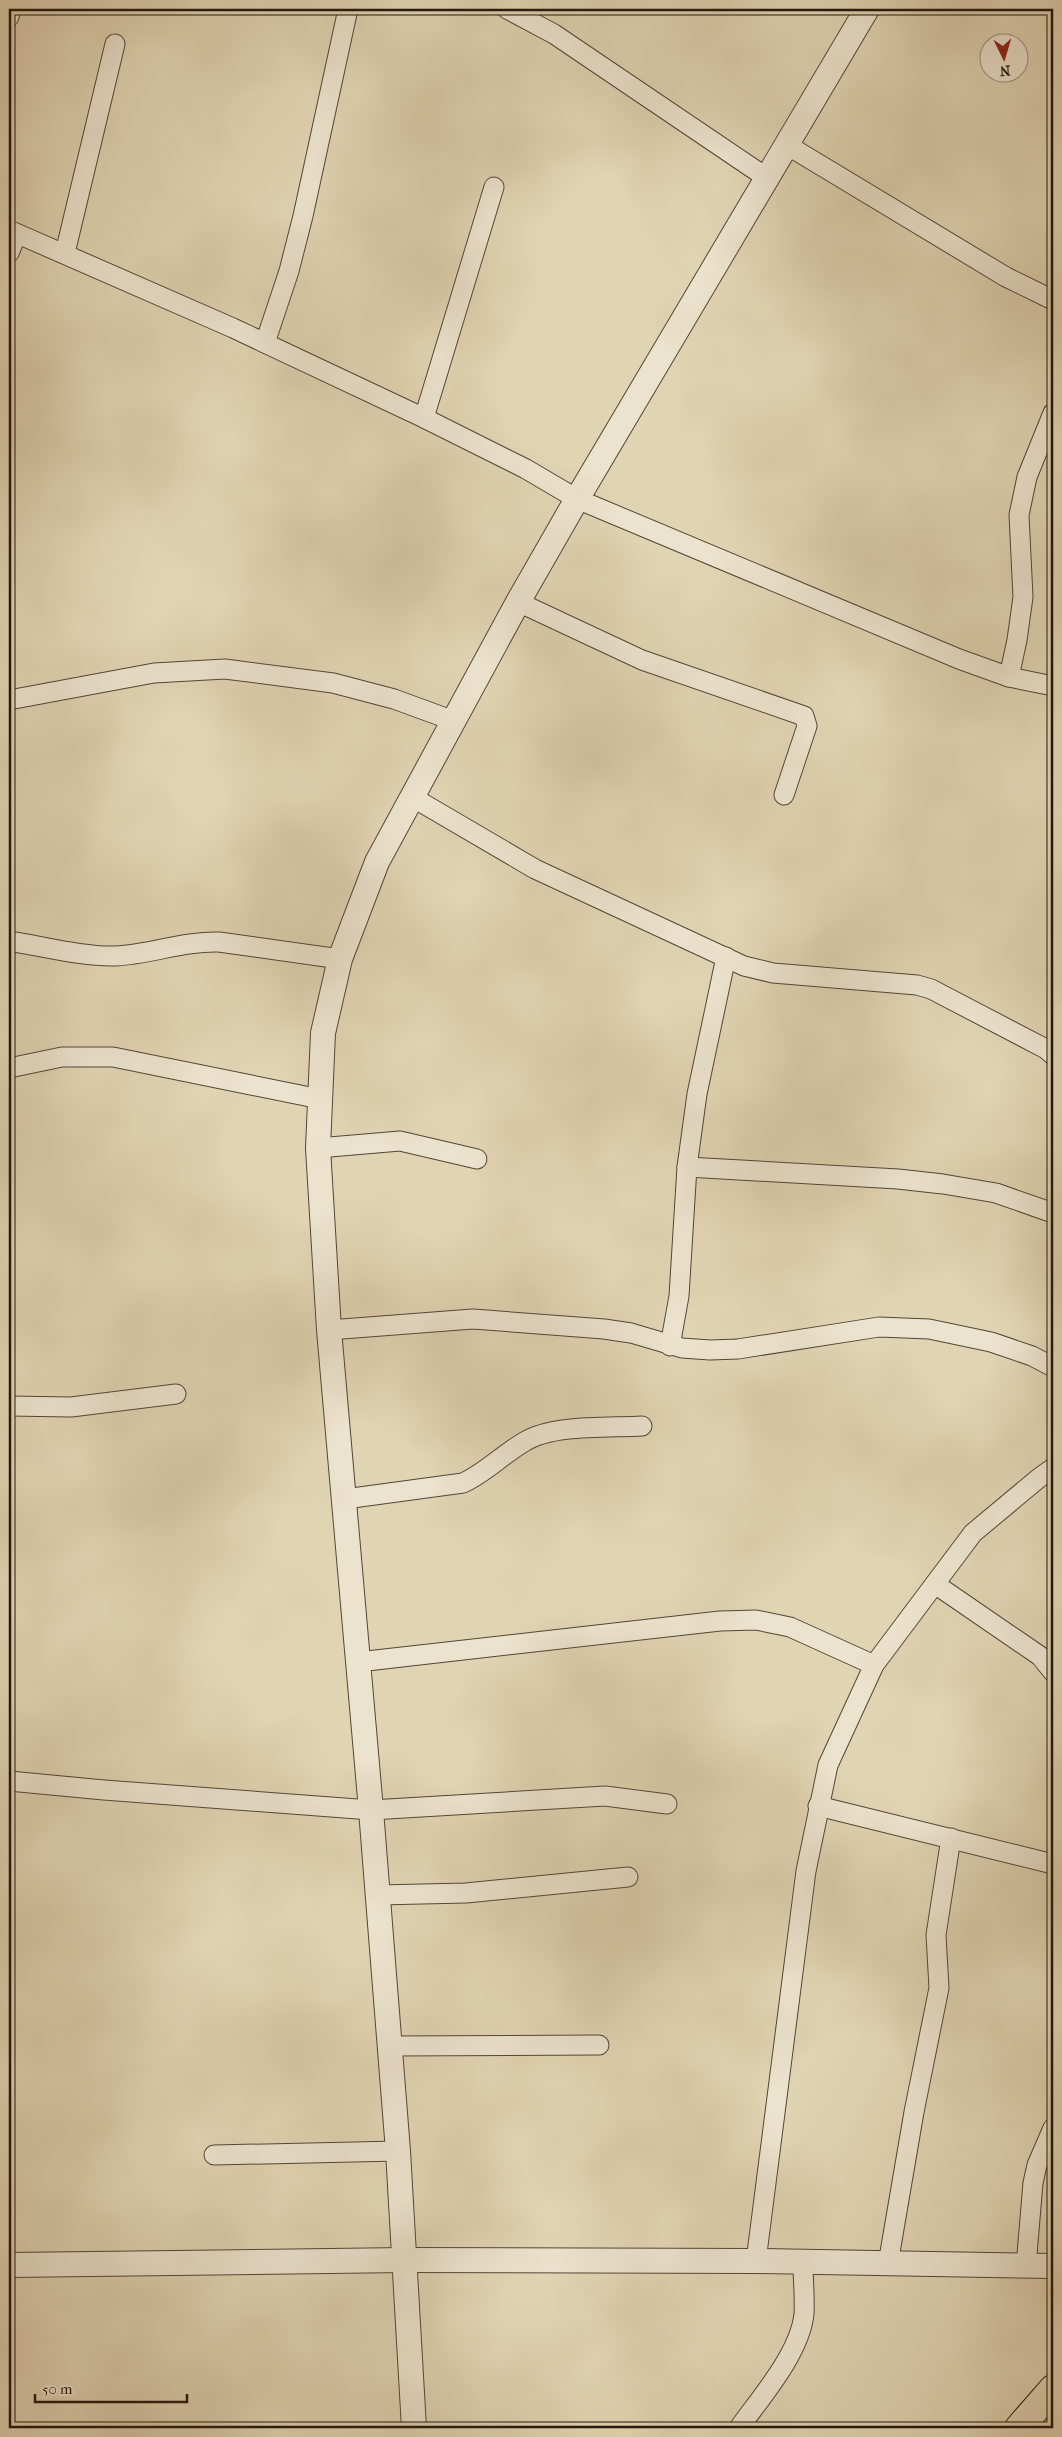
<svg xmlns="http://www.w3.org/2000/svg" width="1062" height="2437" font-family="'IM FELL French Canon',serif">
<rect width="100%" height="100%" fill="#e1d4b3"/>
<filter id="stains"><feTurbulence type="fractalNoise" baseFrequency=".004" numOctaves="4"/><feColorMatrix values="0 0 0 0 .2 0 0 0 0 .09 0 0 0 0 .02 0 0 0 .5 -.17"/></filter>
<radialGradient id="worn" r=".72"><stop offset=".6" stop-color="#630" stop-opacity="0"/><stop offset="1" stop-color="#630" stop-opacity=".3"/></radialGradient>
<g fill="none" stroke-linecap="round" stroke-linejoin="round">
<defs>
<g id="minor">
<path d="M 507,9 L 554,34 L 767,178"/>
<path d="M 9,17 L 11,9"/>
<path d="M 787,145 L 1006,277 L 1053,300"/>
<path d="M 9,230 L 233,328 L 424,418 L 526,469 L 577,499 L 959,659 L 1009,677 L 1053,686"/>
<path d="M 9,253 L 17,234"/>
<path d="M 65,253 L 115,44"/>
<path d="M 265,343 L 289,271 L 303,216 L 348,9"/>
<path d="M 424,418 L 494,187"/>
<path d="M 518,602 L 642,660 L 804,716 L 807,726 L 784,795"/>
<path d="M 1009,677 L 1017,640 L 1023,597 L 1019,515 L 1027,477 L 1053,413"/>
<path d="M 9,700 L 154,673 L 225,669 L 333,683 L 394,699 L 454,721"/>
<path d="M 412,797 L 535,869 L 744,966 L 773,973 L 917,985 L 931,989 L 1046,1049 L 1053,1055"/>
<path d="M 9,941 C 42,946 82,957 116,956 C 151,954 184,941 219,942 L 340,959"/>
<path d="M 9,1068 L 62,1057 L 113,1057 L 320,1099"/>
<path d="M 318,1148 L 400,1141 L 477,1159"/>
<path d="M 687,1167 L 898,1179 L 943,1184 L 996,1193 L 1053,1213"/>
<path d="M 329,1330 L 473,1319 L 604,1329 L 631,1333 L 682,1348 L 710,1350 L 738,1349 L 879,1327 L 929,1329 L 991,1342 L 1032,1356 L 1053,1367"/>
<path d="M 670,1346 L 679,1296 L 687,1167 L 697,1094 L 726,957"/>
<path d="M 9,1406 L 71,1407 L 176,1394"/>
<path d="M 345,1499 L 463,1483 C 485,1473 502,1455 524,1442 C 552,1424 609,1428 642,1426"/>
<path d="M 935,1584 L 1040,1656 L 1053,1672"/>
<path d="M 358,1662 L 720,1621 L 756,1620 L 790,1627 L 874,1665"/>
<path d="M 9,1781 L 104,1790 L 371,1810 L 605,1796 L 667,1804"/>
<path d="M 818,1806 L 1053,1864"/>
<path d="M 378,1895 L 466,1893 L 628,1877"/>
<path d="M 390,2046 L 599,2045"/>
<path d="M 214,2155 L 398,2151"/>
<path d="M 756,2261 L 806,1871 L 828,1765 L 874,1665 L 973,1533 L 1039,1478 L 1053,1468"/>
<path d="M 888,2264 L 914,2112 L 939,1988 L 936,1935 L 951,1838"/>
<path d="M 1026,2266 L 1033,2183 L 1037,2165 L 1053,2128"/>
<path d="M 739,2428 C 761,2397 800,2353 804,2314 C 805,2298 803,2280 803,2264"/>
</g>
<g id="tertiary">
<path d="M 9,2265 L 405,2260 L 756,2261 L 1053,2266"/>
<path d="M 414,2428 L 398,2151 L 371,1810 L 329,1330 L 318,1148 L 323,1033 L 340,959 L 377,862 L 518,602 L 577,499 L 867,9"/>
</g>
<path id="trunk" d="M 1019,2428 L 1053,2389"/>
</defs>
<use href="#minor" stroke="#524637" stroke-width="21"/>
<use href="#tertiary" stroke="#524637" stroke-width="26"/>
<use href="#trunk" stroke="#23160e" stroke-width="30"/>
<use href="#minor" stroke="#ece3ce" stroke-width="19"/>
<use href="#tertiary" stroke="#ece3ce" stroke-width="24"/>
<use href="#trunk" stroke="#e1d4b3" stroke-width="28"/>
</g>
<rect width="1062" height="2437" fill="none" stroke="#e1d4b3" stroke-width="30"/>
<rect x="10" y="10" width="1042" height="2417" fill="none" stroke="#23160e" stroke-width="2.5"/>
<rect x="15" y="15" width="1032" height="2407" fill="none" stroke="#23160e"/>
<g transform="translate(1004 58) rotate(175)"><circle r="24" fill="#ece3ce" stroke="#9c9181"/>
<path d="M0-4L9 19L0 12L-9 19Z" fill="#8f2418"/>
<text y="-8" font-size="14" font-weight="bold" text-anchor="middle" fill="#23160e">N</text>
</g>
<path d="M35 2394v8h152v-8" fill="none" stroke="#23160e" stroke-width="2.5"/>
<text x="42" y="2394" font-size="15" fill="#23160e" stroke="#ece3ce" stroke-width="4" paint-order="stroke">50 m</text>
<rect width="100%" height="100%" filter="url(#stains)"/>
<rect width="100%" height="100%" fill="url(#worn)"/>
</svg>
